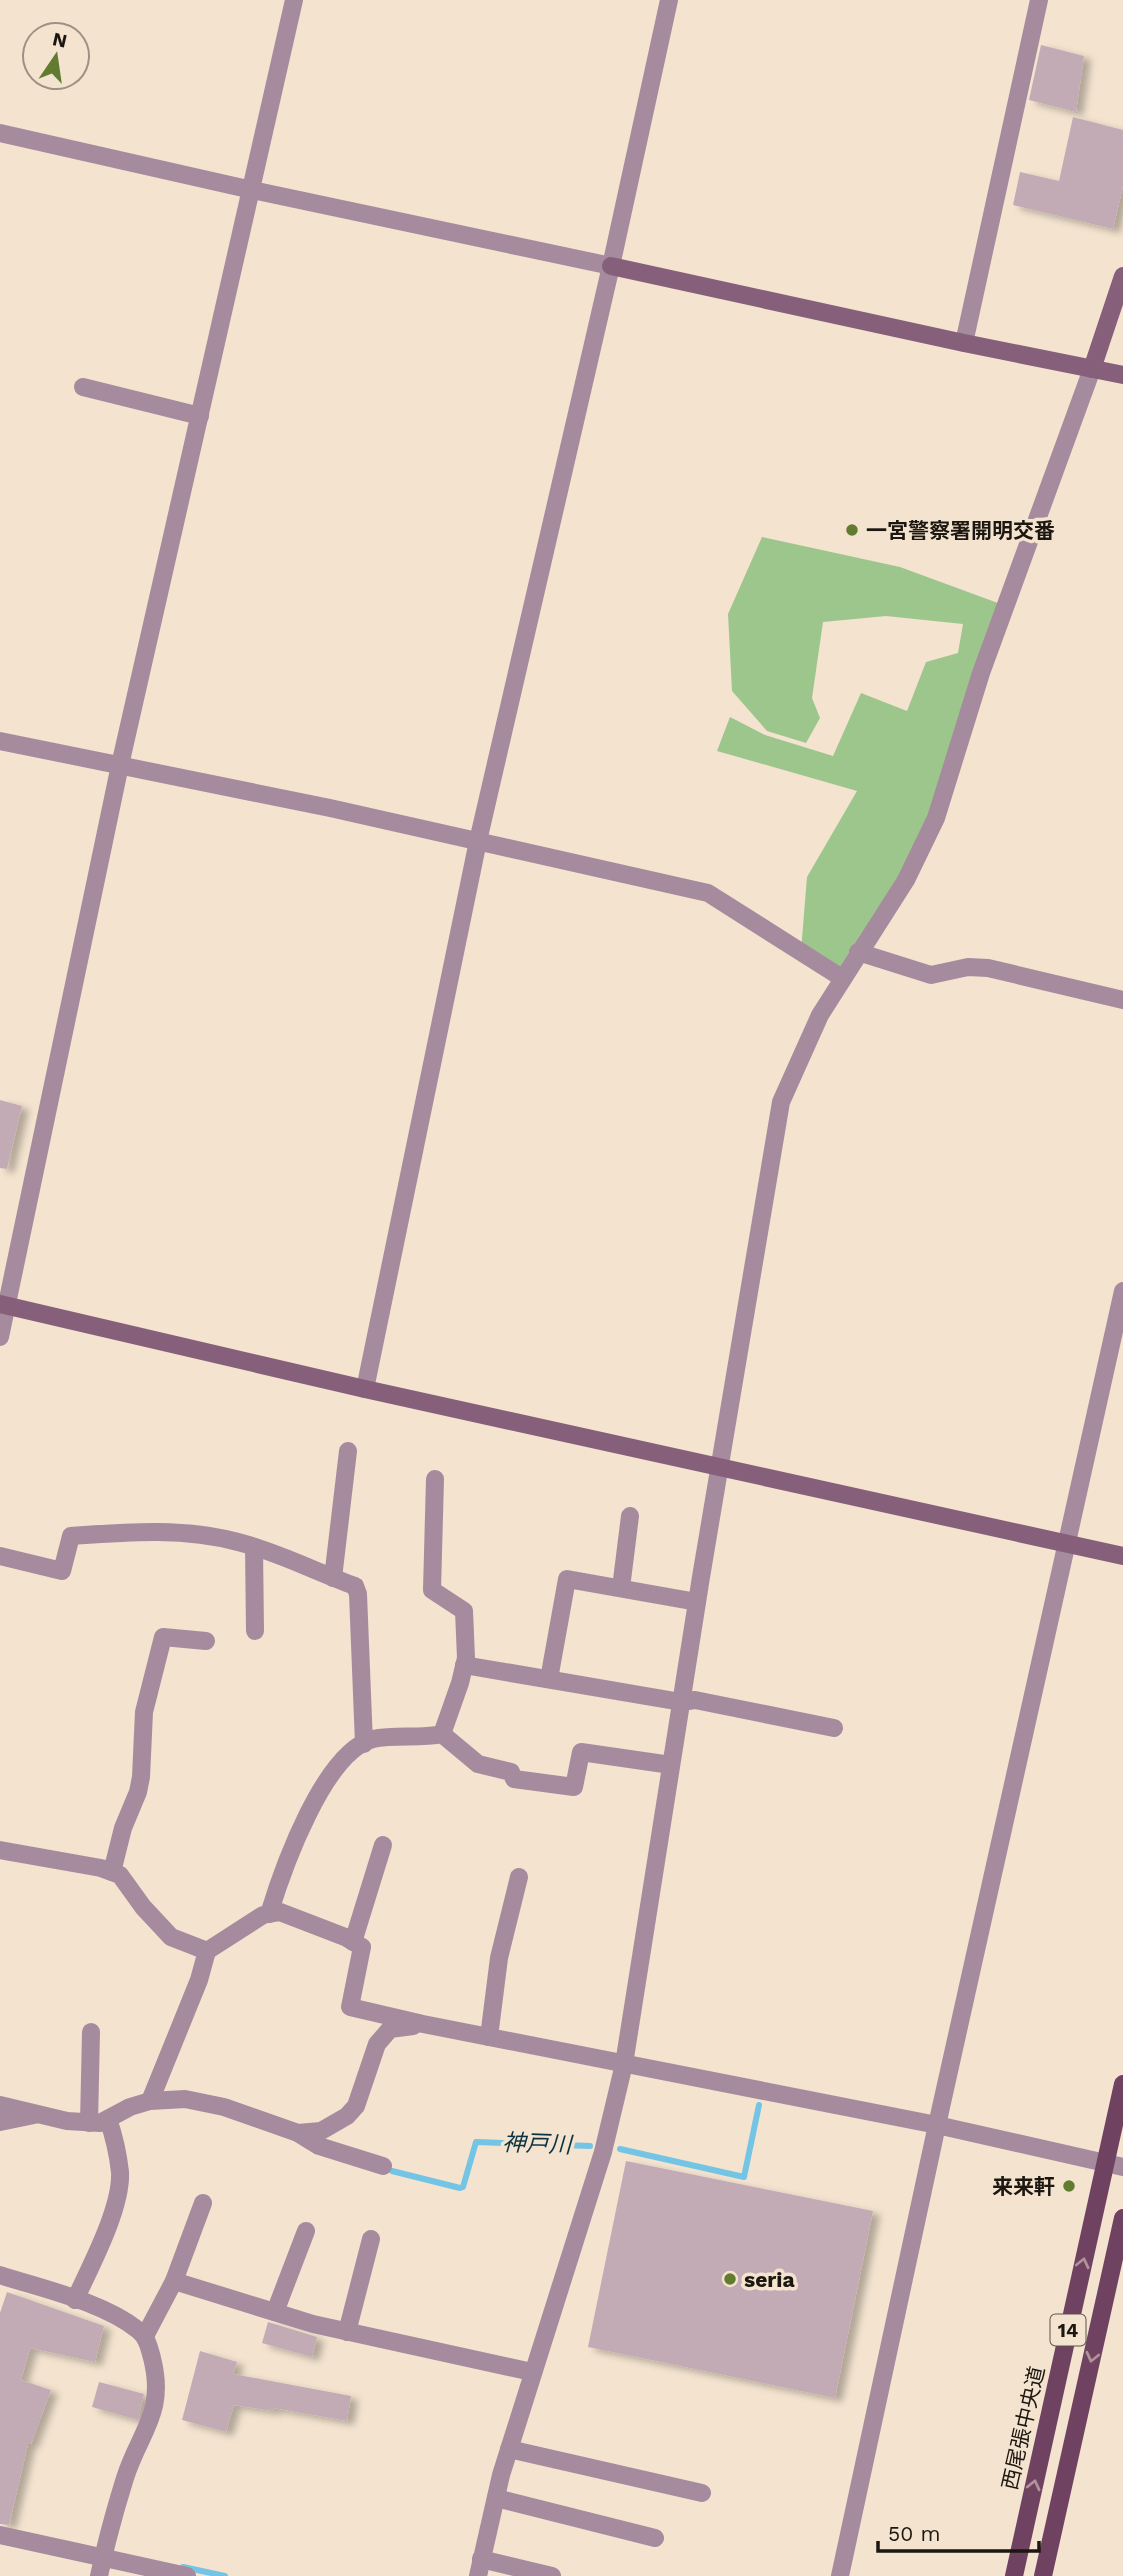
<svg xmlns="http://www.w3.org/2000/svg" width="1123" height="2576" font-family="'Work Sans','Noto Sans JP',sans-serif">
<defs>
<filter id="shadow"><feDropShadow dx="7" dy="4" stdDeviation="3.5" flood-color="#0004"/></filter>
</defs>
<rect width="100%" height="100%" fill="#f3e3cf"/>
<path fill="#9dc68d" d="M 762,537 L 900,567 L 1006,606 L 936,818 L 842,978 L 801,951 L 807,877 L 857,791 L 717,751 L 730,717 L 765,735 L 833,756 L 861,693 L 907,711 L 926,662 L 958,653 L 963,624 L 886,616 L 823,622 L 812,698 L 820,718 L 806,743 L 767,731 L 732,691 L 728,614 Z"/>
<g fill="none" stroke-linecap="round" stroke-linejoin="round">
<g stroke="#74c4e5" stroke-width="6">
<path d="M 620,2149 L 744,2177 L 759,2105"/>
<path d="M 392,2171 L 460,2188 L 463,2187 L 476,2142 L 590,2146"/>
<path d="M 183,2567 L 225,2576"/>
</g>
</g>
<g fill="#c3abb6" filter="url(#shadow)">
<path d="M 1041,45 L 1084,56 L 1076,112 L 1029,100 Z"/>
<path d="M 1073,117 L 1123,130 L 1123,186 L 1113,229 L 1013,205 L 1020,172 L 1059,181 Z"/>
<path d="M 0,1100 L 22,1106 L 7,1169 L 0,1168 Z"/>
<path d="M 626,2161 L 873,2211 L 835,2398 L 588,2347 Z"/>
<path d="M 7,2292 L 104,2326 L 95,2362 L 30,2348 L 21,2380 L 51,2390 L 31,2444 L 28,2444 L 9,2525 L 0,2524 L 0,2313 Z"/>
<path d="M 268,2322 L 317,2337 L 312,2357 L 262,2343 Z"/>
<path d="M 200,2351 L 237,2362 L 233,2374 L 351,2396 L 347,2421 L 274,2408 L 273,2411 L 234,2405 L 226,2432 L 182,2420 Z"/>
<path d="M 99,2382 L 144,2394 L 138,2420 L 92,2407 Z"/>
</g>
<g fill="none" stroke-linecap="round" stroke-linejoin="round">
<g stroke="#a68b9e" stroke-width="18">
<path d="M 0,133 L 252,190 L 611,266"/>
<path d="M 964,343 L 1039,0"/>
<path d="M 83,387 L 200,416"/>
<path d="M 0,741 L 330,808 L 708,893 L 842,978"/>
<path d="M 858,952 L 931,975 L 968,967 L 988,968 L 1123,1000"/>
<path d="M 0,1337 L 120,765 L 294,0"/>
<path d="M 365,1389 L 478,841 L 611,266 L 669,0"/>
<path d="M 254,1547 L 255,1631"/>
<path d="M 0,1556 L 62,1571 L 71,1536 C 126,1532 184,1527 238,1542 C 278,1552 316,1572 355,1586 L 358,1594 L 364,1744"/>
<path d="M 333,1578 L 348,1451"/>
<path d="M 621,1588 L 630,1516"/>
<path d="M 464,1665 L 681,1702 L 695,1700 L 834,1728"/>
<path d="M 549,1679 L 567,1579 L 697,1602"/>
<path d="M 442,1734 L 478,1764 L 511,1772 L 514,1779 L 574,1787 L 581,1752 L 671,1765"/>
<path d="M 0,1850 L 101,1868 L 120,1875 L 143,1907 L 171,1937 L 207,1951 L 263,1915 L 280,1912 L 345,1937 L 362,1947 L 350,2007 L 423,2024 L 937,2125 L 1123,2167"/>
<path d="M 112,1872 L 123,1828 L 138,1792 L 141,1777 L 144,1712 L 163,1637 L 206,1641"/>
<path d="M 269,1914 C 283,1868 324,1752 373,1739 C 395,1734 420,1739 442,1734 L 460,1683 L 466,1658 L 464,1611 L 432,1590 L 435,1479"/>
<path d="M 353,1942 L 383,1845"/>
<path d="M 489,2037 L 499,1958 L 519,1877"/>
<path d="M 150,2101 L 199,1980 L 207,1951"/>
<path d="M 0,2105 L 67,2121 L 100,2123 L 130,2107 L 150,2101 L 185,2099 L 224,2107 L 298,2133 L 319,2146 L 383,2166"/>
<path d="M 0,2122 L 34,2115"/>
<path d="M 89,2123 L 91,2032"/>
<path d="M 298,2133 L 321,2131 L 347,2116 L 356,2106 L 377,2044 L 390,2029 L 413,2026"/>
<path d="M 0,2275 C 43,2289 103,2302 138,2330 C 147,2337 149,2347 152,2358 C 166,2413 140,2431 125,2478 C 115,2510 106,2543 99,2576"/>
<path d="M 174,2281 L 313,2324 L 532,2372"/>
<path d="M 75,2300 C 90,2267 122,2208 120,2172 C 118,2154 114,2136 108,2119"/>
<path d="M 275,2312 L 306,2231"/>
<path d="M 347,2332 L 371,2239"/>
<path d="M 145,2336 L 174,2281 L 203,2203"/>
<path d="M 509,2449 L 702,2493"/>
<path d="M 496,2498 L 655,2538"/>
<path d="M 0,2535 L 187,2576"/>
<path d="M 481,2559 L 552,2576"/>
<path d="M 478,2576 L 501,2475 L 603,2152 L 624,2064 L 701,1577 L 781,1102 L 820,1015 L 906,880 L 936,818 L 981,673 L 1092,369"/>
<path d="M 840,2576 L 937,2125 L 1123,1291"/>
</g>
<g stroke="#86607b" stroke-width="18">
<path d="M 611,266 L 964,343 L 1123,375"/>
<path d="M 1092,369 L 1123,276"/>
<path d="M 0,1304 L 365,1389 L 1123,1556"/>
</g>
<g stroke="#6f4262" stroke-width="18">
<path d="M 1014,2576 L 1123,2084"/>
<path d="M 1043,2576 L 1123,2218"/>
</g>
</g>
<defs><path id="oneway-chevron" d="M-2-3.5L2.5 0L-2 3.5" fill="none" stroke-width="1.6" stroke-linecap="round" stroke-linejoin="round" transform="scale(1.75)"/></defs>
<g stroke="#b19298">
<use href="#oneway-chevron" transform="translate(1083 2263) rotate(-77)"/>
<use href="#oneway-chevron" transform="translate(1092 2357) rotate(103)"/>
<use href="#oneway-chevron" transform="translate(1034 2485) rotate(-77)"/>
</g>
<g fill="#617c30" stroke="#f3e3cf" stroke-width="2.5">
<circle cx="852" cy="530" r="7"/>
<circle cx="1069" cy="2186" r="7"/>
<circle cx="730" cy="2279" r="7"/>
</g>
<g text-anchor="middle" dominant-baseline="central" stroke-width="7" stroke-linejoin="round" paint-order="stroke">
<rect fill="#f3e3cf" stroke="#5c5449" stroke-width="2" x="1050.5" y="2314.5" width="35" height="31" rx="5"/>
<g font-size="19" font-weight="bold" fill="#1c1710">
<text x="1068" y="2330">14</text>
</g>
<g font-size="21" font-weight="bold" fill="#1c1710" stroke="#f3e3cf" text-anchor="start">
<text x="866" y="530">一宮警察署開明交番</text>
<text x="1055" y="2186" text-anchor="end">来来軒</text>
<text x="744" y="2279">seria</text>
</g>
<g font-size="21" fill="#1c1710" stroke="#f3e3cf">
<text transform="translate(1023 2428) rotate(-77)">西尾張中央道</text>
</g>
<g font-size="23" font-style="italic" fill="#0d3341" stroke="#f3e3cf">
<text transform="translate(537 2144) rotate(2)">神戸川</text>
</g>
</g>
<g transform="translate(56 56) rotate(13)"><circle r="33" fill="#f3e3cf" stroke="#9d9183" stroke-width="2"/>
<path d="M0-5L12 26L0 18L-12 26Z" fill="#617c30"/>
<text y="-10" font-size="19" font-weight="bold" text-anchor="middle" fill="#1c1710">N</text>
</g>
<path d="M878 2541v10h161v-10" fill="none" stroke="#1c1710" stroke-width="3.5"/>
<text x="888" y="2541" font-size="21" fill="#1c1710" stroke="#f3e3cf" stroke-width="5" paint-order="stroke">50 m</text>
</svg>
